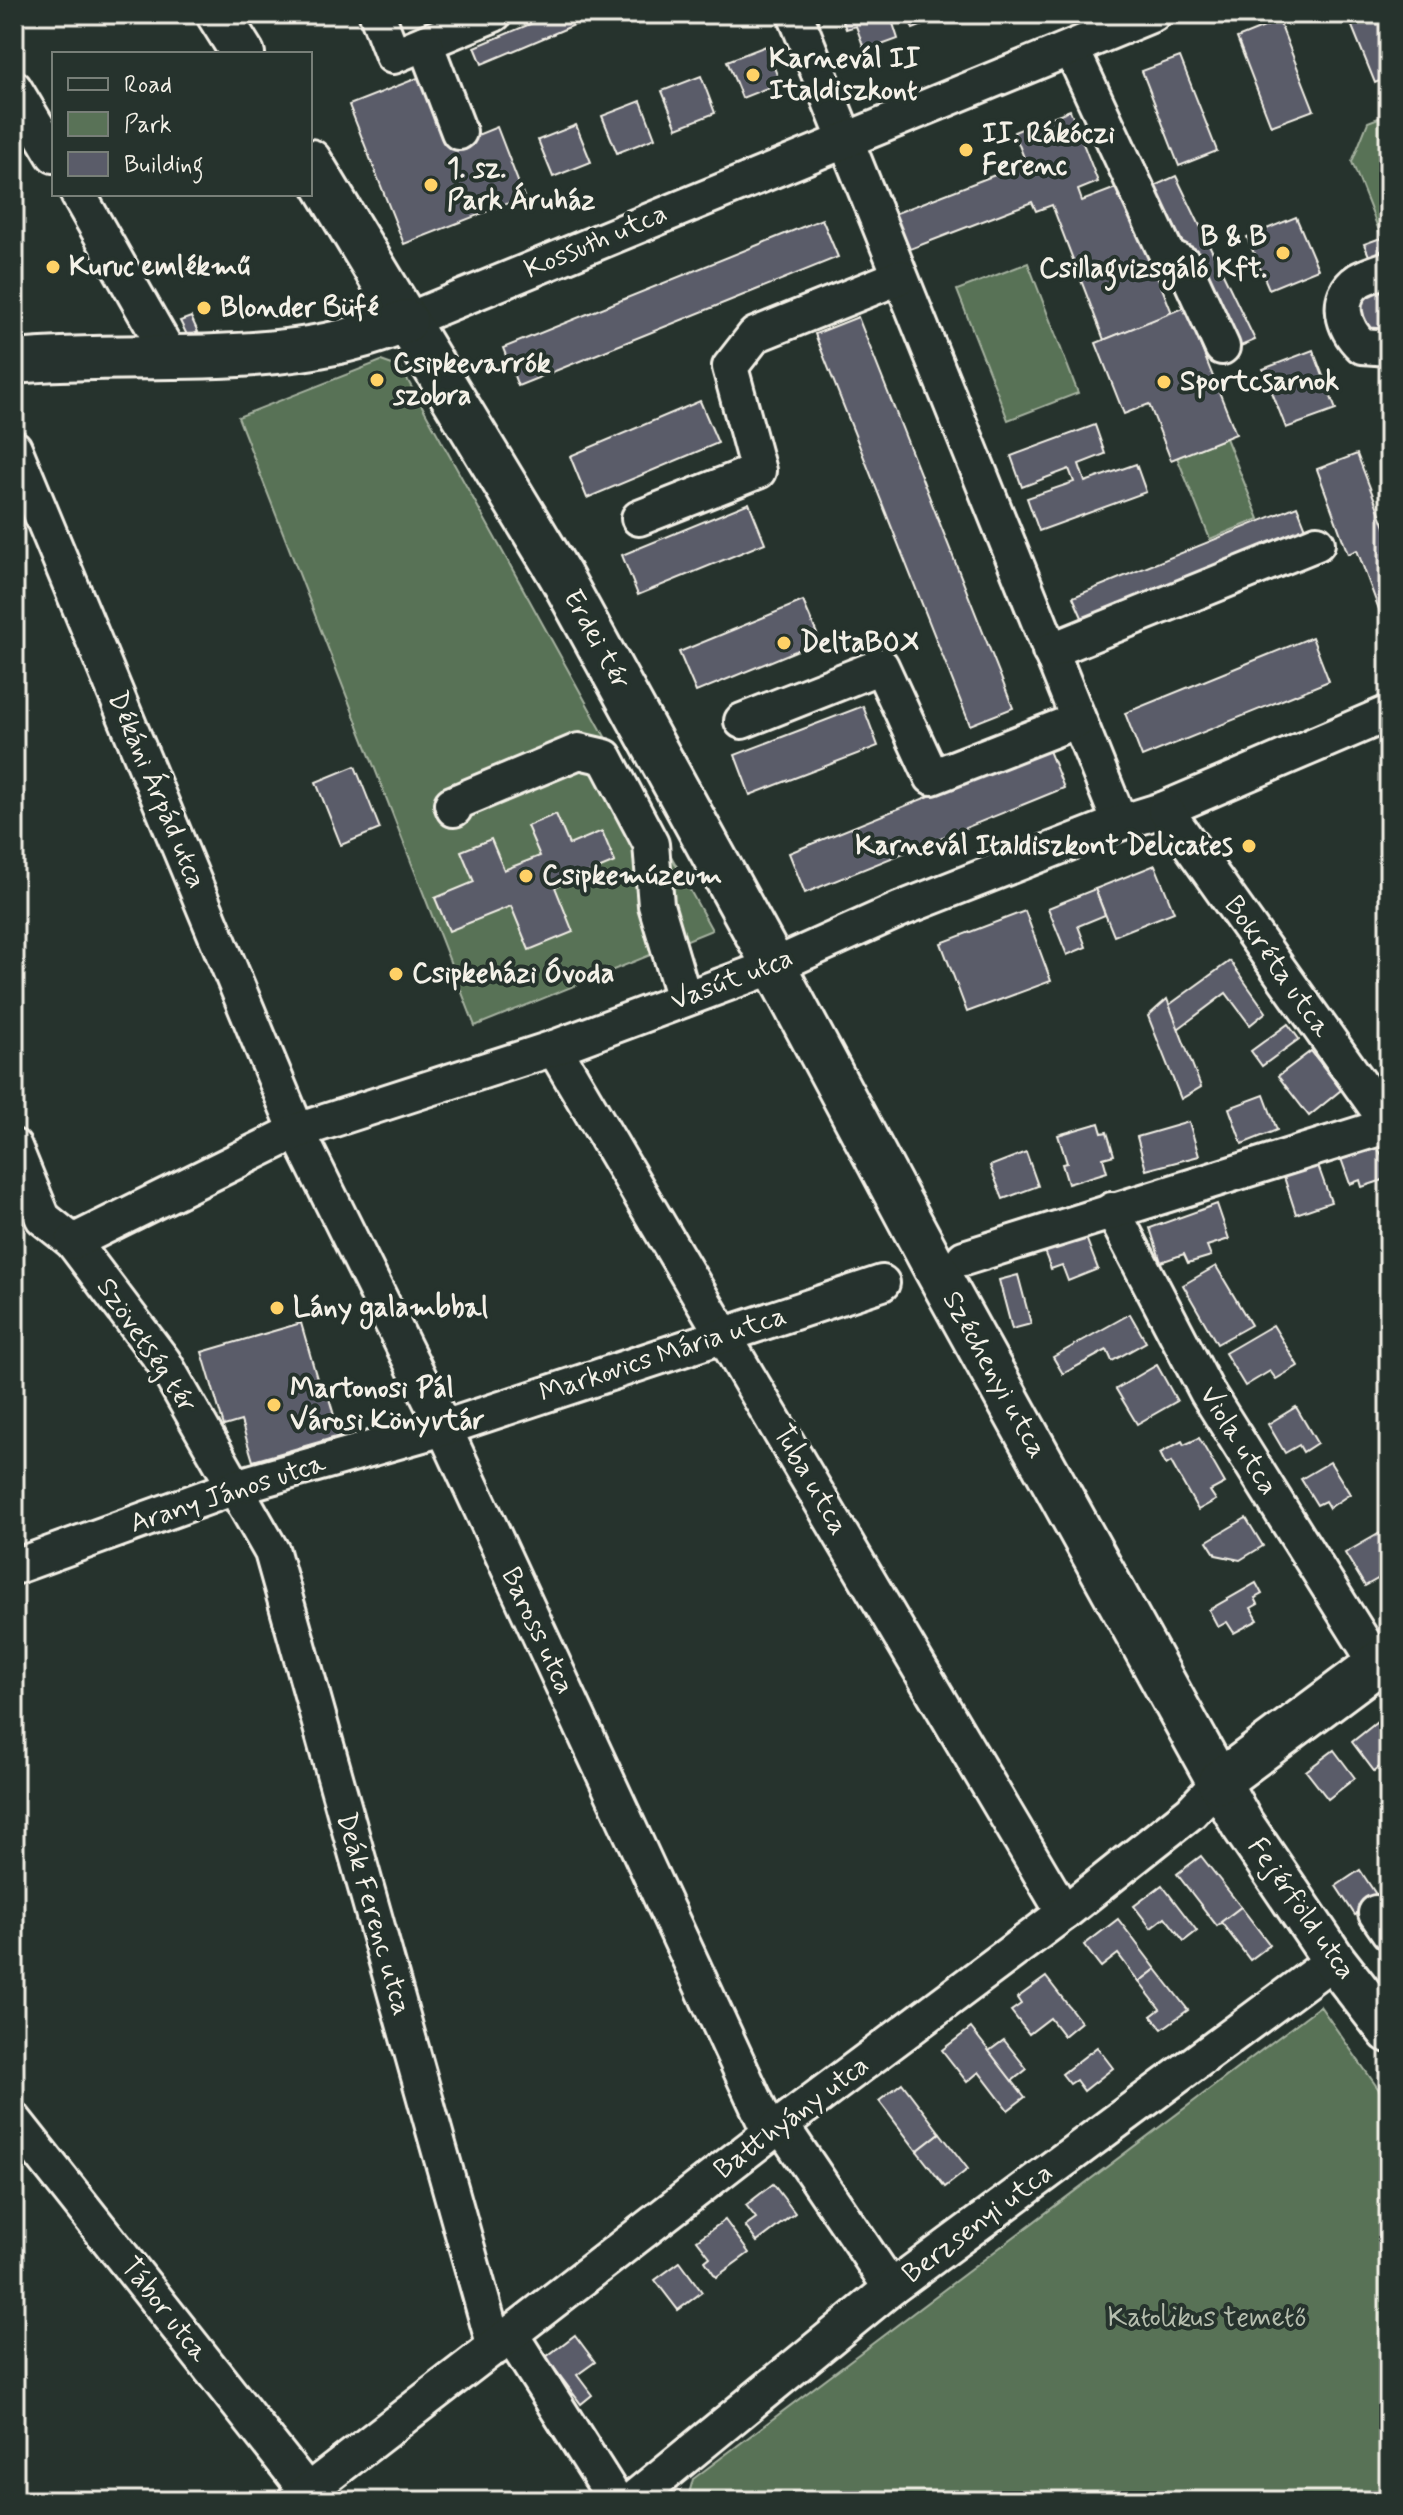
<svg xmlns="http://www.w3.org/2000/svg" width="1403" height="2515" font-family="Mynerve,sans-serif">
<rect width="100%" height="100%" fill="#26332d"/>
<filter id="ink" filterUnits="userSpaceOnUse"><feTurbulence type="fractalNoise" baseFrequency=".0125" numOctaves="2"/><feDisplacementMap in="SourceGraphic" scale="16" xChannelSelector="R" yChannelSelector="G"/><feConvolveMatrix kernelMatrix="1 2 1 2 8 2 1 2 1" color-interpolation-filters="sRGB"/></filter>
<g filter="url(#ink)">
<g fill="#597257" stroke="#a6b2a0" stroke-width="2">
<path d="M 1389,114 L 1389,230 L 1380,233 L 1352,162 L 1368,122 Z"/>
<path d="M 1028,263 L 1078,393 L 1008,420 L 957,290 Z"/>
<path d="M 381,361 L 401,368 L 712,930 L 475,1026 L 238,417 Z"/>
<path d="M 1226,438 L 1259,519 L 1210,539 L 1177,457 Z"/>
<path d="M 1320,2006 L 1389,2104 L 1389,2501 L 687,2501 L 693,2479 Z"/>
</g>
<g fill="#5a5c69" stroke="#f4f1e8" stroke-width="2">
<path d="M 554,14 L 600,14 L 482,64 L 475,47 Z"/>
<path d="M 840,14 L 890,14 L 898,39 L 865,51 L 856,26 L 846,29 Z"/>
<path d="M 907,14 L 951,14 L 913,29 Z"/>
<path d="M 1347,14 L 1389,14 L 1389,77 L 1375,83 Z"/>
<path d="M 1279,21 L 1314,110 L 1271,126 L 1237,38 Z"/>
<path d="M 766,46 L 780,83 L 742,98 L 727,61 Z"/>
<path d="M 1180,57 L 1217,151 L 1179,166 L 1142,71 Z"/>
<path d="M 701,76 L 715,113 L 677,128 L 662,91 Z"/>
<path d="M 420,77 L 448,147 L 497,127 L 524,197 L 404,244 L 349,105 Z"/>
<path d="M 641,101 L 655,138 L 617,153 L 602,116 Z"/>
<path d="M 1070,110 L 1098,182 L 1078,190 L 1082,201 L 1121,186 L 1172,313 L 1104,340 L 1052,205 L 1036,211 L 1032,202 L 900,253 L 886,217 L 1026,163 L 1014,132 Z"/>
<path d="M 576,125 L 591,162 L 553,177 L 538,140 Z"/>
<path d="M 1176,176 L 1255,340 L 1236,348 L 1154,186 Z"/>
<path d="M 1296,217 L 1318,269 L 1269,289 L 1247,237 Z"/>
<path d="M 822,219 L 838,257 L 518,386 L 503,348 Z"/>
<path d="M 1389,235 L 1389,259 L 1373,265 L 1364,244 Z"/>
<path d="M 1389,285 L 1389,330 L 1379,334 L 1362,330 L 1354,312 L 1366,295 Z"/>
<path d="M 1185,307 L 1236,434 L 1171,460 L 1149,404 L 1124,414 L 1096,343 Z"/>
<path d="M 191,317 L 198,332 L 188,337 L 180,321 Z"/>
<path d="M 858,317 L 1013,708 L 970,725 L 815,334 Z"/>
<path d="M 1313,350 L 1336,410 L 1286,428 L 1263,369 Z"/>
<path d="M 700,401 L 718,443 L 587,498 L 570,456 Z"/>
<path d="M 1095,425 L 1105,454 L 1079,464 L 1085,482 L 1136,464 L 1146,492 L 1039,531 L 1027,498 L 1074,482 L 1069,469 L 1022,487 L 1011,456 Z"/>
<path d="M 1357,454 L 1389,537 L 1387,631 L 1357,550 L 1348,554 L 1317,469 Z"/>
<path d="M 749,503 L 765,543 L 638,595 L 622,555 Z"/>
<path d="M 1297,506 L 1307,531 L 1084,622 L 1073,597 Z"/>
<path d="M 803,601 L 820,641 L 696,692 L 679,652 Z"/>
<path d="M 1312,637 L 1329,681 L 1142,757 L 1125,713 Z"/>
<path d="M 863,706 L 878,746 L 750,795 L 735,755 Z"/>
<path d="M 1048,748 L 1064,788 L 805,893 L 789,853 Z"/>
<path d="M 355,766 L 380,829 L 341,845 L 316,782 Z"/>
<path d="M 556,814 L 569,845 L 602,831 L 615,862 L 555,887 L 573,932 L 529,950 L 511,906 L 449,931 L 435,898 L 474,882 L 461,851 L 491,839 L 504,870 L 540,856 L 527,826 Z"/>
<path d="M 1155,865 L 1174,912 L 1114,936 L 1095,889 Z"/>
<path d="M 1095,889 L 1105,915 L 1078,926 L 1086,947 L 1067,955 L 1048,908 Z"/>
<path d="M 1025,911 L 1051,981 L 967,1012 L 941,943 Z"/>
<path d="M 1230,961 L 1266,1012 L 1250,1025 L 1226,993 L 1178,1029 L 1169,1005 Z"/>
<path d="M 1167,999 L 1201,1087 L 1181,1099 L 1148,1016 Z"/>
<path d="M 1288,1024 L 1299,1039 L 1262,1066 L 1251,1051 Z"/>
<path d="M 1311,1051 L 1341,1090 L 1309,1116 L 1278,1076 Z"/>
<path d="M 1264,1095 L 1277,1130 L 1242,1144 L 1229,1108 Z"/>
<path d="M 1189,1122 L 1199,1156 L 1146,1170 L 1137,1137 Z"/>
<path d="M 1099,1123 L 1102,1133 L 1107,1132 L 1114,1155 L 1103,1158 L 1107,1172 L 1068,1184 L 1062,1164 L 1067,1163 L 1058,1135 Z"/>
<path d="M 1373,1142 L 1389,1165 L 1389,1170 L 1384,1172 L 1386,1179 L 1362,1187 L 1360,1180 L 1350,1184 L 1339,1153 Z"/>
<path d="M 1026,1152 L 1038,1186 L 1003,1199 L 990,1166 Z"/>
<path d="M 1316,1160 L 1331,1202 L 1296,1214 L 1282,1171 Z"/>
<path d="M 1217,1204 L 1229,1239 L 1207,1246 L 1211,1256 L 1188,1263 L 1184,1254 L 1161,1262 L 1150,1228 Z"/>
<path d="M 1085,1235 L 1098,1269 L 1068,1281 L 1062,1265 L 1051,1269 L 1044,1251 Z"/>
<path d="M 1216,1266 L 1251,1325 L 1217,1344 L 1183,1285 Z"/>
<path d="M 1018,1275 L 1031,1324 L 1012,1329 L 999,1280 Z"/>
<path d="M 1130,1314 L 1146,1342 L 1112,1361 L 1107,1350 L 1063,1374 L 1053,1357 Z"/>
<path d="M 301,1323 L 320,1389 L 326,1388 L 340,1436 L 253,1461 L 241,1421 L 224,1426 L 202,1352 Z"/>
<path d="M 1273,1325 L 1298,1366 L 1276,1379 L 1270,1371 L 1245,1386 L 1225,1353 Z"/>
<path d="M 1157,1365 L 1177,1401 L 1137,1424 L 1116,1389 Z"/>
<path d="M 1296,1407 L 1317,1443 L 1303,1452 L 1299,1445 L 1285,1453 L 1268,1424 Z"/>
<path d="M 1199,1438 L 1225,1483 L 1210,1491 L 1216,1500 L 1198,1510 L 1171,1462 L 1166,1465 L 1160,1453 L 1182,1441 L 1184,1445 Z"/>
<path d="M 1330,1462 L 1350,1494 L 1329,1508 L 1325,1501 L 1317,1505 L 1301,1479 Z"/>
<path d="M 1246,1518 L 1263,1546 L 1240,1560 L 1216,1555 L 1207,1541 Z"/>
<path d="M 1380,1533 L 1389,1549 L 1389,1560 L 1383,1564 L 1388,1573 L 1365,1586 L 1345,1553 Z"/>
<path d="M 1256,1583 L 1262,1594 L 1255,1598 L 1258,1604 L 1251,1608 L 1258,1620 L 1234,1633 L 1227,1622 L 1218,1627 L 1209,1610 Z"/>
<path d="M 1381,1719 L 1389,1729 L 1389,1760 L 1374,1771 L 1352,1742 Z"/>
<path d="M 1334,1750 L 1355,1778 L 1328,1799 L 1306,1771 Z"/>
<path d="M 1201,1856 L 1241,1907 L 1217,1926 L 1177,1874 Z"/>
<path d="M 1360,1870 L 1379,1899 L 1355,1915 L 1336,1886 Z"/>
<path d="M 1162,1885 L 1197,1931 L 1184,1941 L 1165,1917 L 1151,1928 L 1134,1906 Z"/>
<path d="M 1241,1907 L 1270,1945 L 1250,1960 L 1221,1922 Z"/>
<path d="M 1118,1919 L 1156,1969 L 1139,1982 L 1118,1954 L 1101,1967 L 1084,1945 Z"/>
<path d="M 1156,1969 L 1188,2010 L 1162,2029 L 1151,2016 L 1160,2009 L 1139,1982 Z"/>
<path d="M 1046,1977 L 1081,2022 L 1064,2036 L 1050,2018 L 1029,2034 L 1011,2011 L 1021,2004 L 1017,1998 Z"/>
<path d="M 971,2028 L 1025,2097 L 1008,2110 L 979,2072 L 967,2082 L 942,2050 Z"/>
<path d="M 1004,2040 L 1027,2069 L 1012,2081 L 989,2051 Z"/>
<path d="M 1097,2047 L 1113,2068 L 1084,2091 L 1076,2080 L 1070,2084 L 1062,2074 Z"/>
<path d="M 902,2083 L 940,2133 L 917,2151 L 879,2101 Z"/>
<path d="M 940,2133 L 968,2169 L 945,2187 L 917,2151 Z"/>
<path d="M 773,2184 L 795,2213 L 757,2242 L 745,2226 L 756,2218 L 746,2205 Z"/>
<path d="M 725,2220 L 749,2253 L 716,2277 L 705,2261 L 710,2257 L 697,2240 Z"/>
<path d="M 680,2262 L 702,2292 L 678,2310 L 655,2280 Z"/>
<path d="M 575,2335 L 595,2362 L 577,2375 L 592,2395 L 581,2404 L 546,2357 Z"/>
</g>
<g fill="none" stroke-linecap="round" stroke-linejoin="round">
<defs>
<g id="minor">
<path d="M 377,14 L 393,56 L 494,14"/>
<path d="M 795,14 L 1120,823"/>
<path d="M 425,43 L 459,132"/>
<path d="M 1071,48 L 1167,255 L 1184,264 L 1222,347"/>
<path d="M 14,88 L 54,155"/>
<path d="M 78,194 L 170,356"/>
<path d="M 1389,268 C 1380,272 1368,275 1359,280 C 1333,297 1344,329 1362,346 L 1389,348"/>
<path d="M 406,321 L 1153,14"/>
<path d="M 14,448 L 297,1131 L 444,1428 L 770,2133"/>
<path d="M 639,518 L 758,471 L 730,367 L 755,335 L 899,277"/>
<path d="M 1050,651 L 1317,543"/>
<path d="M 742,721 L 881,666 L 932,777 L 1078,720"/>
<path d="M 454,809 L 452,804 L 579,751 L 605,757 L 651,844 L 656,905 L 684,999"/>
<path d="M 554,1048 L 1064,1913"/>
<path d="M 14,1147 L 43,1218 L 73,1242 L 163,1361 L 272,1552 L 495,2348"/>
<path d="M 1112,1210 L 1207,1392 L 1377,1664"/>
<path d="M 73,1242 L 297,1131 L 554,1048 L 774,966 L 901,909 L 1120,823 L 1165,809 L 1389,713"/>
<path d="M 964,1258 L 1389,1125 L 1165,809"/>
<path d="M 14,1567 L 235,1487 L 444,1428 L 882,1283"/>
<path d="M 1376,1913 L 1389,1932"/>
<path d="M 14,2120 L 315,2501"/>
<path d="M 781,2125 L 891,2288"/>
<path d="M 511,2335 L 616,2501"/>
<path d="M 295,2501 L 770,2133 L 1064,1913 L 1191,1812 L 1219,1782"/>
<path d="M 631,2501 L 891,2288 L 1334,1960"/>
</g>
<g id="major">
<path d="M 218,14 L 243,54"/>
<path d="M 310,161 L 560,575 L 774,966 L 934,1266 L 1242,1824 L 1334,1960 L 1389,2031"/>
<path d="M 14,362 C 144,349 283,373 406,321"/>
<path d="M 1219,1782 L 1389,1655"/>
</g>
</defs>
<use href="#minor" stroke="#f4f1e8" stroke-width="40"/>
<use href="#major" stroke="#f4f1e8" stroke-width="48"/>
<use href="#minor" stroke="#26332d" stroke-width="34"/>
<use href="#major" stroke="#26332d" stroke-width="42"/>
</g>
</g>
<g fill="#ffd166" stroke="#26332d" stroke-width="3">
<circle cx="753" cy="75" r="8"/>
<circle cx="966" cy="150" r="8"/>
<circle cx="431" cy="185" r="8"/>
<circle cx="1283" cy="253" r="8"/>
<circle cx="53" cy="267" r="8"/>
<circle cx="204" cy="308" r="8"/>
<circle cx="377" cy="380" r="8"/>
<circle cx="1164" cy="382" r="8"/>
<circle cx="784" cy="643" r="8"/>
<circle cx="1249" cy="846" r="8"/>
<circle cx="526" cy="876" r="8"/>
<circle cx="396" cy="974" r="8"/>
<circle cx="277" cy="1308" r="8"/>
<circle cx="274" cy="1405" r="8"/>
</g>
<g text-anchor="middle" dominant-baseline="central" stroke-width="8" stroke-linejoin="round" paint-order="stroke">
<g font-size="28" font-weight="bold" fill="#f4f1e8" stroke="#26332d" text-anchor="start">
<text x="769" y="59">Karnevál II<tspan x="769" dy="32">Italdiszkont</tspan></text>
<text x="982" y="134">II. Rákóczi<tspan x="982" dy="32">Ferenc</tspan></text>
<text x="447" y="169">1. sz.<tspan x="447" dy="32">Park Áruház</tspan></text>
<text x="1267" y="237" text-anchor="end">B &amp; B<tspan x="1267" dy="32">Csillagvizsgáló Kft.</tspan></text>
<text x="69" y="267">Kuruc emlékmű</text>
<text x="220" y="308">Blonder Büfé</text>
<text x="393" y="364">Csipkevarrók<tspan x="393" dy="32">szobra</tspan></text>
<text x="1180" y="382">Sportcsarnok</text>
<text x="800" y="643">DeltaBOX</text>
<text x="1233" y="846" text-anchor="end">Karnevál Italdiszkont Delicates</text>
<text x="542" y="876">Csipkemúzeum</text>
<text x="412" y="974">Csipkeházi Óvoda</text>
<text x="293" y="1308">Lány galambbal</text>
<text x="290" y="1389">Martonosi Pál<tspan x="290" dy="32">Városi Könyvtár</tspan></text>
</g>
<g font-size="28" fill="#f4f1e8" stroke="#26332d">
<text transform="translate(596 242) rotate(-23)">Kossuth utca</text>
<text transform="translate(596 640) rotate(61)">Erdei tér</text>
<text transform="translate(156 790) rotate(67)">Dékáni Árpád utca</text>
<text transform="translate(1277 967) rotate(55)">Bokréta utca</text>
<text transform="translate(732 980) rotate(-21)">Vasút utca</text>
<text transform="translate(146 1346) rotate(56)">Szövetség tér</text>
<text transform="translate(663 1355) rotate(-18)">Markovics Mária utca</text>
<text transform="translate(994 1375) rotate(61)">Széchenyi utca</text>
<text transform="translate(1238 1441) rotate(58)">Viola utca</text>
<text transform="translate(810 1480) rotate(60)">Tuba utca</text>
<text transform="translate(228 1494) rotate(-18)">Arany János utca</text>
<text transform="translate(537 1631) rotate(65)">Baross utca</text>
<text transform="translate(1301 1909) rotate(55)">Fejérföld utca</text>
<text transform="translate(373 1914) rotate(74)">Deák Ferenc utca</text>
<text transform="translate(792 2118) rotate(-37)">Batthyány utca</text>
<text transform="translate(978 2224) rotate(-37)">Berzsenyi utca</text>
<text transform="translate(164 2310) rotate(52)">Tábor utca</text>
</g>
<g font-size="28" fill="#b6beae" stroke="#26332d">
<text x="1207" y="2318">Katolikus temető</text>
</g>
</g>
<rect width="1403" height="2515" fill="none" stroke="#26332d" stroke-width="48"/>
<rect x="24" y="24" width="1355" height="2467" fill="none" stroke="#f4f1e8" stroke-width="3" filter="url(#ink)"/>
<rect x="52" y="52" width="260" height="144" fill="#26332d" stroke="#787f78" stroke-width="2"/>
<rect x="68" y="78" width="40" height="12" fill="#26332d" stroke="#787f78" stroke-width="2"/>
<text x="124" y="92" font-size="24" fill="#f4f1e8">Road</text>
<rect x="68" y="112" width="40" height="24" fill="#597257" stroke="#787f78" stroke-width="2"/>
<text x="124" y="132" font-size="24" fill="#f4f1e8">Park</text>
<rect x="68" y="152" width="40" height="24" fill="#5a5c69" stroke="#787f78" stroke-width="2"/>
<text x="124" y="172" font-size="24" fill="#f4f1e8">Building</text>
</svg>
